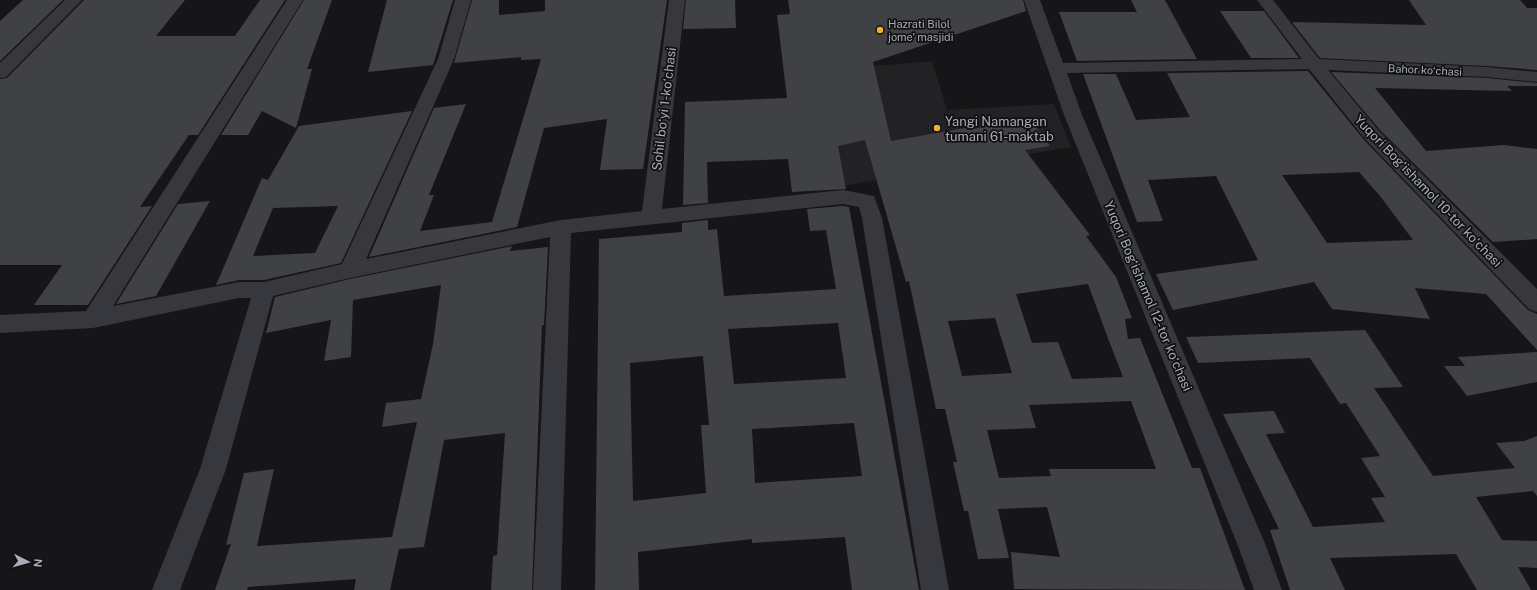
<svg xmlns="http://www.w3.org/2000/svg" width="1537" height="590" font-family="'Public Sans',sans-serif">
<rect width="100%" height="100%" fill="#161618"/>
<path fill="#222225" d="M 932,61 L 947,110 L 1054,104 L 1071,147 L 819,190 L 804,72 Z"/>
<g fill="#404145" fill-rule="evenodd">
<path d="M 23,0 L 63,0 L 0,61 L 0,21 Z"/>
<path d="M 84,0 L 185,0 L 156,36 L 235,36 L 260,0 L 285,0 L 198,135 L 189,135 L 140,207 L 152,206 L 88,305 L 34,305 L 62,265 L 0,265 L 0,79 L 7,78 Z"/>
<path d="M 304,0 L 332,0 L 307,69 L 312,69 L 296,128 L 262,111 L 248,135 L 221,135 Z"/>
<path d="M 387,0 L 453,0 L 433,65 L 368,72 Z"/>
<path d="M 472,0 L 499,0 L 499,15 L 545,11 L 545,0 L 667,0 L 643,169 L 600,170 L 607,119 L 544,128 L 517,227 L 369,257 L 434,108 L 466,104 L 429,195 L 434,195 L 420,231 L 492,222 L 541,59 L 521,60 L 521,57 L 454,63 Z"/>
<path d="M 686,0 L 735,0 L 736,28 L 683,29 Z"/>
<path d="M 788,0 L 1023,0 L 1026,11 L 873,62 L 891,141 L 965,128 L 967,130 L 1030,119 L 1050,146 L 1025,150 L 1090,235 L 1086,236 L 1116,277 L 1132,318 L 1125,319 L 1128,339 L 1140,338 L 1192,468 L 1200,468 L 1245,590 L 1014,589 L 1011,552 L 1060,557 L 1047,507 L 998,509 L 1009,558 L 978,559 L 968,511 L 964,511 L 953,462 L 957,462 L 945,409 L 936,409 L 909,281 L 906,282 L 865,140 L 838,146 L 846,189 L 792,192 L 788,159 L 707,162 L 708,203 L 683,205 L 685,102 L 787,98 L 777,15 L 790,14 ZM 1088,284 L 1109,341 L 1123,377 L 1072,379 L 1058,342 L 1032,343 L 1016,294 ZM 995,318 L 1012,373 L 962,376 L 948,321 ZM 1131,401 L 1156,469 L 1049,469 L 1051,476 L 999,478 L 987,430 L 1036,428 L 1029,405 Z"/>
<path d="M 1131,0 L 1165,0 L 1197,59 L 1077,61 L 1059,12 L 1137,12 Z"/>
<path d="M 1409,0 L 1520,0 L 1527,8 L 1537,8 L 1537,70 L 1487,66 L 1320,58 L 1292,22 L 1426,25 Z"/>
<path d="M 1220,11 L 1264,11 L 1299,58 L 1251,58 Z"/>
<path d="M 1308,71 L 1364,140 L 1528,310 L 1537,314 L 1537,350 L 1486,294 L 1415,288 L 1430,319 L 1332,309 L 1314,282 L 1173,310 L 1156,274 L 1258,260 L 1216,176 L 1148,180 L 1163,221 L 1137,222 L 1083,74 L 1116,74 L 1136,120 L 1190,117 L 1167,73 ZM 1359,172 L 1380,196 L 1413,240 L 1327,243 L 1282,175 Z"/>
<path d="M 1331,72 L 1487,78 L 1537,83 L 1537,86 L 1507,86 L 1512,91 L 1375,88 L 1426,151 L 1504,145 L 1537,149 L 1537,239 L 1493,242 L 1380,130 Z"/>
<path d="M 412,111 L 341,263 L 264,280 L 239,280 L 216,285 L 262,178 L 268,180 L 299,126 ZM 338,206 L 315,253 L 253,256 L 273,208 Z"/>
<path d="M 210,201 L 156,296 L 116,304 L 178,204 Z"/>
<path d="M 843,206 L 849,207 L 919,590 L 852,590 L 845,537 L 752,543 L 752,539 L 638,552 L 639,590 L 595,590 L 599,239 L 682,232 L 682,223 L 708,220 L 708,230 L 717,229 L 724,296 L 836,289 L 826,230 L 810,231 L 807,209 ZM 838,323 L 846,378 L 734,384 L 728,329 ZM 703,356 L 709,425 L 701,425 L 706,493 L 633,501 L 630,363 ZM 854,423 L 862,476 L 755,483 L 752,429 Z"/>
<path d="M 512,246 L 510,251 L 548,247 L 544,325 L 542,325 L 532,590 L 491,590 L 493,556 L 497,555 L 505,433 L 444,440 L 424,547 L 399,549 L 390,590 L 354,590 L 356,579 L 248,587 L 247,590 L 215,590 L 231,544 L 226,545 L 244,473 L 274,469 L 257,546 L 392,537 L 417,422 L 382,427 L 386,403 L 421,399 L 433,344 L 441,285 L 353,300 L 351,357 L 324,361 L 331,320 L 266,333 L 275,297 L 350,279 Z"/>
<path d="M 1365,330 L 1403,387 L 1374,388 L 1433,476 L 1515,468 L 1496,443 L 1524,441 L 1537,436 L 1537,496 L 1533,491 L 1476,497 L 1502,540 L 1537,541 L 1537,568 L 1518,567 L 1531,590 L 1477,590 L 1456,554 L 1330,558 L 1345,590 L 1290,590 L 1270,530 L 1279,529 L 1223,414 L 1274,411 L 1285,433 L 1266,434 L 1313,527 L 1385,522 L 1371,498 L 1385,497 L 1361,458 L 1380,456 L 1346,403 L 1340,404 L 1310,358 L 1198,363 L 1186,337 Z"/>
<path d="M 1537,352 L 1537,382 L 1467,396 L 1444,366 L 1465,366 L 1458,357 Z"/>
</g>
<g fill="none" stroke-linecap="round" stroke-linejoin="round">
<g fill="#37383d" fill-rule="evenodd">
<path d="M 65,0 L 82,0 L 6,77 L 0,78 L 0,63 Z"/>
<path d="M 287,0 L 303,0 L 113,306 L 239,282 L 264,282 L 342,264 L 438,59 L 455,0 L 471,0 L 454,59 L 366,259 L 561,220 L 642,211 L 669,0 L 685,0 L 662,209 L 843,190 L 874,196 L 882,218 L 949,590 L 921,590 L 862,218 L 859,207 L 843,204 L 571,233 L 561,590 L 533,590 L 550,237 L 350,278 L 273,296 L 226,469 L 180,590 L 152,590 L 200,469 L 251,298 L 239,298 L 93,328 L 0,333 L 0,315 L 86,311 Z"/>
<path d="M 1024,0 L 1040,0 L 1063,63 L 1302,59 L 1257,0 L 1273,0 L 1319,59 L 1487,67 L 1537,72 L 1537,82 L 1487,77 L 1328,70 L 1379,131 L 1537,289 L 1537,312 L 1529,309 L 1365,139 L 1309,69 L 1067,73 L 1082,115 L 1266,546 L 1282,590 L 1254,590 L 1238,546 L 1064,115 Z"/>
</g>
</g>
<g fill="#f2b134" stroke="#111113" stroke-width="1.5">
<circle cx="880" cy="30" r="4"/>
<circle cx="937" cy="128" r="4"/>
</g>
<g text-anchor="middle" dominant-baseline="central" stroke-width="3.5" stroke-linejoin="round" paint-order="stroke">
<g font-size="11" fill="#a8adb8" stroke="#111113" text-anchor="start">
<text x="888" y="24">Hazrati Bilol<tspan x="888" dy="13">jome’ masjidi</tspan></text>
</g>
<g font-size="11" fill="#a8adb8" stroke="#111113">
<text transform="translate(1425 70) rotate(3)">Bahor koʻchasi</text>
</g>
<g font-size="13" fill="#a8adb8" stroke="#111113">
<text transform="translate(664 109) rotate(-83)">Sohil boʻyi 1-koʻchasi</text>
<text transform="translate(1428 191) rotate(46)">Yuqori Bogʻishamol 10-tor koʻchasi</text>
<text transform="translate(1148 296) rotate(67)">Yuqori Bogʻishamol 12-tor koʻchasi</text>
</g>
<g font-size="13" fill="#a8adb8" stroke="#111113" text-anchor="start">
<text x="945" y="121">Yangi Namangan<tspan x="945" dy="15">tumani 61-maktab</tspan></text>
</g>
</g>
<g transform="translate(28 562) rotate(96)" stroke="#111113" stroke-width="3" paint-order="stroke">
<path d="M0-3L7 15L0 10L-7 15Z" fill="#a8adb8"/>
<text y="-6" font-size="11" font-weight="bold" text-anchor="middle" fill="#a8adb8">N</text>
</g>
</svg>
